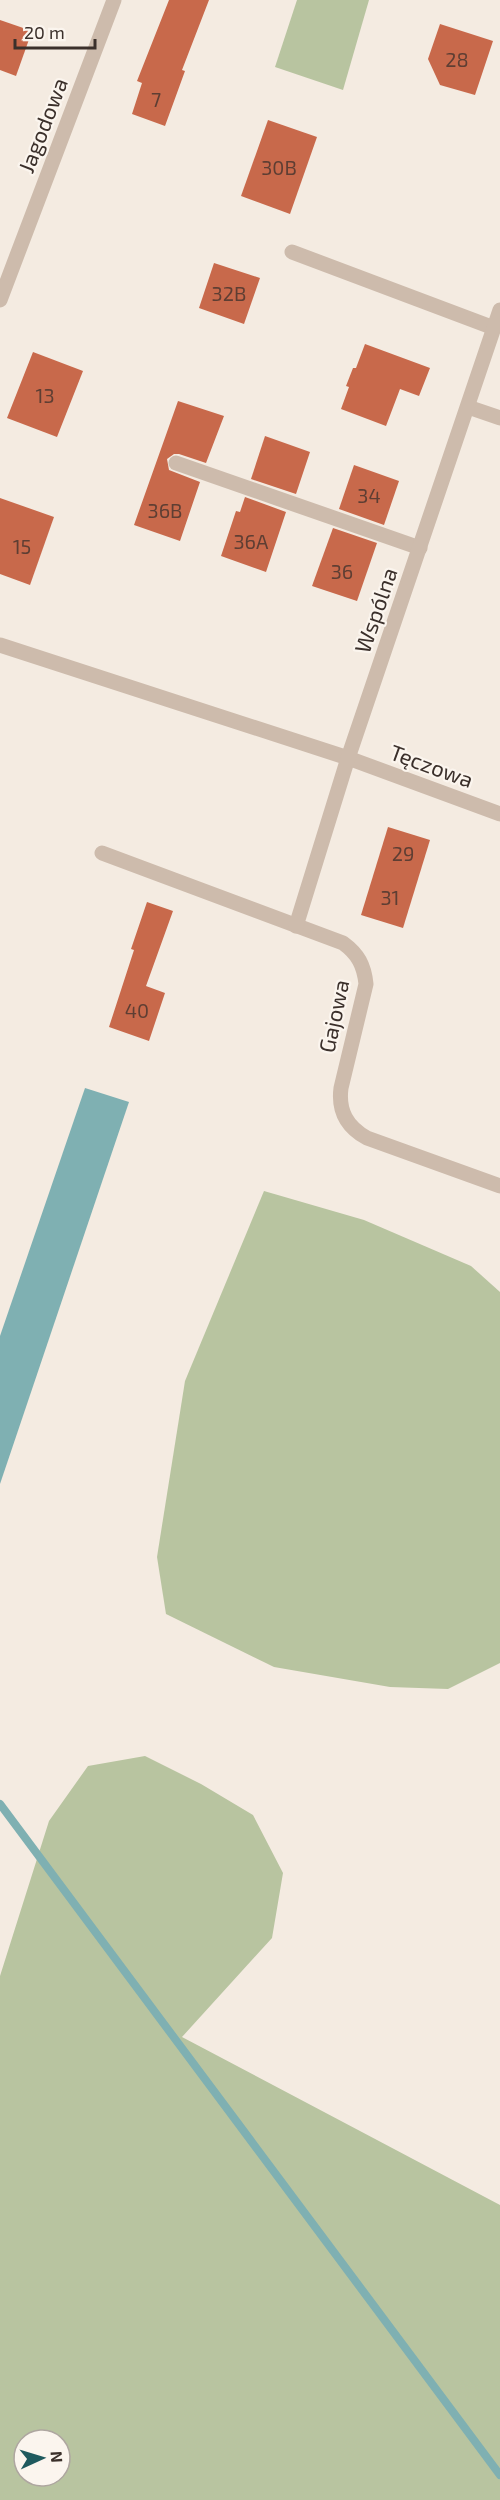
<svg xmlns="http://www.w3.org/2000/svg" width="500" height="2500" font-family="'Exo 2',sans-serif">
<rect width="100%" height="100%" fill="#f4ebe1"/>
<g fill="#b8c4a0" fill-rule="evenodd">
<path d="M 297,0 L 369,0 L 343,90 L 275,67 Z"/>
<path d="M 264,1191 L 364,1220 L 471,1266 L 500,1292 L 500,1663 L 448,1689 L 390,1687 L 274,1667 L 166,1614 L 157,1557 L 185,1381 Z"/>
<path d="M 145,1756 L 201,1784 L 253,1815 L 283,1873 L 272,1938 L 182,2037 L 500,2205 L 500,2500 L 0,2500 L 0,1976 L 49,1821 L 88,1766 ZM 24,2440 L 60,2440 L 60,2476 L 24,2476 Z"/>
</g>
<path fill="#7fb0b2" d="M 85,1088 L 129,1102 L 0,1484 L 0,1336 Z"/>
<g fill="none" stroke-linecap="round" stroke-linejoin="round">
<path stroke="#7fb0b2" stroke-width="8" d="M 0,1804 L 500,2475"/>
</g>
<g fill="#c8694b">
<path d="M 169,0 L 209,0 L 182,70 L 185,71 L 165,126 L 132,114 L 142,83 L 137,81 Z"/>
<path d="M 0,20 L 32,31 L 16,76 L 0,70 Z"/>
<path d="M 440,24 L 493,41 L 475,95 L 440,85 L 428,59 Z"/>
<path d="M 268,120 L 317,137 L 290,214 L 241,196 Z"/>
<path d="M 214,263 L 260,278 L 244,324 L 199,308 Z"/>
<path d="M 365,344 L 430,368 L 419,396 L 400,389 L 386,426 L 341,409 L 349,387 L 346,386 L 353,368 L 356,368 Z"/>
<path d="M 33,352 L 83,371 L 57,437 L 7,418 Z"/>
<path d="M 178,401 L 224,416 L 206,463 L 179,454 L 174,454 L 167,459 L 169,470 L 200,482 L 180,541 L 134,525 Z"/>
<path d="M 265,436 L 310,452 L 296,494 L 251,479 Z"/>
<path d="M 354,465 L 399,481 L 384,525 L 339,509 Z"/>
<path d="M 245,497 L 286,512 L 266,572 L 221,556 L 236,511 L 240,512 Z"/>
<path d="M 0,498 L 54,517 L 30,585 L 0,574 Z"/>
<path d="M 333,528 L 377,543 L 357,601 L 312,586 Z"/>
<path d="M 388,827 L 430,840 L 403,928 L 361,915 Z"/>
<path d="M 147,902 L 173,911 L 146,986 L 165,993 L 149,1041 L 109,1027 L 134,950 L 131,949 Z"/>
</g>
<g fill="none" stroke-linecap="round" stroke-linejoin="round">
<path stroke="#cdbbac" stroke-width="15" d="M 292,252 L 494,328"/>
<g stroke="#cdbbac" stroke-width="15">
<path d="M 0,300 L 114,0"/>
<path d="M 468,407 L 500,418"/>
<path d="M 176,463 L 420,548"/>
<path d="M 0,645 L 348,758 L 500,814"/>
<path d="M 102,853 L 343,943 C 358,954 364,965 366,984 L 341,1088 C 338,1111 347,1127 367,1138 L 500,1186"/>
<path d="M 296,926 L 348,758 L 500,310"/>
</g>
</g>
<g text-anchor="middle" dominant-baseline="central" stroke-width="4.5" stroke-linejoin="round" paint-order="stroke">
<g font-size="20" fill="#5e3e33">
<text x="457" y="59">28</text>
<text x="156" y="99">7</text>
<text x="279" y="167">30B</text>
<text x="229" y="293">32B</text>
<text x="45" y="395">13</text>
<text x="369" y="495">34</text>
<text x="165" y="510">36B</text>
<text x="251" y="541">36A</text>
<text x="22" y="546">15</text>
<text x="342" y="571">36</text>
<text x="403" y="853">29</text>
<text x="390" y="897">31</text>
<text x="137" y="1010">40</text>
</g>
<g font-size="22" fill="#3b302b" stroke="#fbf5ee">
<text transform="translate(42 125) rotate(-69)">Jagodowa</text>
<text transform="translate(375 610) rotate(-71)">Wspólna</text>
<text transform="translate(432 765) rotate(20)">Tęczowa</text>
<text transform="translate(333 1016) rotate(-78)">Gajowa</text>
</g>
</g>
<g transform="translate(42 2458) rotate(86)"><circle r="28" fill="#fbf5ee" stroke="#aea6a0" stroke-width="1.5"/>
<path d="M0-4.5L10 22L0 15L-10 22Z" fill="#1f5a5e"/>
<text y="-9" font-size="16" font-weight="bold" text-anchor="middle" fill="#3b302b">N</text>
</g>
<path d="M15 39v9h80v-9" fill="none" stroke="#3b302b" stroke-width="3"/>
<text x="24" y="39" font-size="18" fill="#3b302b" stroke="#fbf5ee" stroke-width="4.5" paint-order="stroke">20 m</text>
</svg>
